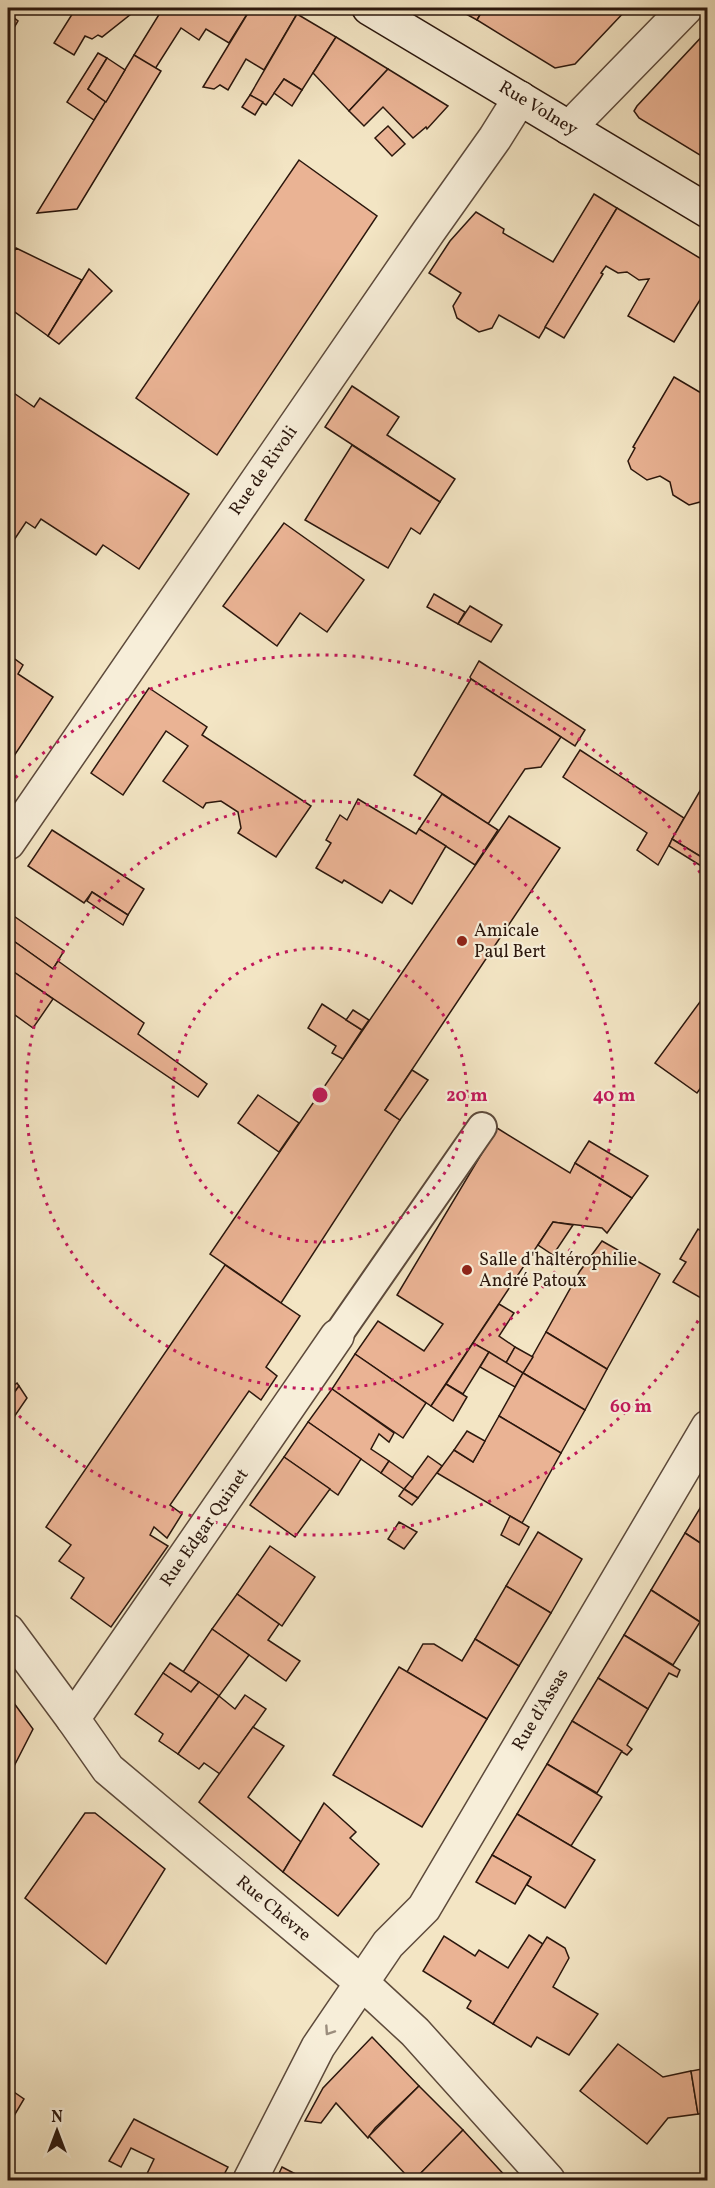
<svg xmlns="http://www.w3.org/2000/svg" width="715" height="2188" font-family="Vollkorn,serif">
<rect width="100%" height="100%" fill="#f3e5c4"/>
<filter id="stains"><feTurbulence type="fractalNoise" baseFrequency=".00333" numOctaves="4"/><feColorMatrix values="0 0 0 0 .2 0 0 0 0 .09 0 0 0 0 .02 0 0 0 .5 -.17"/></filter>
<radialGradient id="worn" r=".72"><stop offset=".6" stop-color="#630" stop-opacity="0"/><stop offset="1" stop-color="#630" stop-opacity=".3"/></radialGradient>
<g fill="#eab394" stroke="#2b170d" stroke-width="1.5">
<path d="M 76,8 L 122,8 L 131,14 L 102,37 L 98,35 L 92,39 L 85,36 L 74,55 L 54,43 Z"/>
<path d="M 163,8 L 251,8 L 229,43 L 206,29 L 199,40 L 181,28 L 155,69 L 134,55 Z"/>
<path d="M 251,8 L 286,8 L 297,14 L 264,70 L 246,59 L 228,90 L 220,85 L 214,89 L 203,87 Z"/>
<path d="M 455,8 L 484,8 L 477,20 Z"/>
<path d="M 484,8 L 628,8 L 575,64 L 555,68 L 477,20 Z"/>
<path d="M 8,13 L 18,21 L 8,38 Z"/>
<path d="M 297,14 L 336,37 L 302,90 L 284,79 L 266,105 L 250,95 Z"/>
<path d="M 708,30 L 708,160 L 639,118 L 634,111 L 637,106 Z"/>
<path d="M 336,37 L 388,69 L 349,111 L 313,73 Z"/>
<path d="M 98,53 L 107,58 L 88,89 L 106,102 L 94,120 L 67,102 Z"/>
<path d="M 134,55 L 161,71 L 77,209 L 37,213 Z"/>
<path d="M 107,58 L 125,70 L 106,102 L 88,89 Z"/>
<path d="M 388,69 L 448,106 L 427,129 L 426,127 L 413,138 L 383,107 L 364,126 L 349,111 Z"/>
<path d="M 284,79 L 302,90 L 292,106 L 274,93 Z"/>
<path d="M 250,95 L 263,102 L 255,115 L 242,107 Z"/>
<path d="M 388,126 L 405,144 L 392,156 L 375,138 Z"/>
<path d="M 299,160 L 377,216 L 217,455 L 136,398 Z"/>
<path d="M 594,194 L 617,208 L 539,338 L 499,315 L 492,328 L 479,332 L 457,318 L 453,306 L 461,293 L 429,273 L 450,241 L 476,212 L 504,229 L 503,233 L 553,262 Z"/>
<path d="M 617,208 L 708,263 L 708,287 L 674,342 L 628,316 L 649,279 L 639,280 L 627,272 L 618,273 L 606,266 L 601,273 L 603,274 L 564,338 L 545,327 Z"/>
<path d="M 16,248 L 82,280 L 48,336 L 8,307 L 8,261 Z"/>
<path d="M 89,269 L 112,291 L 59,344 L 48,336 Z"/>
<path d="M 674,377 L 708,397 L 708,493 L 700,502 L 689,505 L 673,495 L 670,482 L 660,476 L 647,480 L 631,469 L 628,461 L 635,448 L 633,447 Z"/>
<path d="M 352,386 L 399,417 L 387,435 L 455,479 L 440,502 L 325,427 Z"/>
<path d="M 8,389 L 34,407 L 40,398 L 189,494 L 139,569 L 103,545 L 96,555 L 41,519 L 35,528 L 26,522 L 8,549 Z"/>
<path d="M 352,445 L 440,502 L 420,534 L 411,528 L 388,568 L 305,520 Z"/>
<path d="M 284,523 L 364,580 L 327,632 L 300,613 L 277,646 L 223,606 Z"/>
<path d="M 434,594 L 465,612 L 458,624 L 427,607 Z"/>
<path d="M 470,606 L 502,625 L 491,642 L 458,624 Z"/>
<path d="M 8,654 L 23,665 L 18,674 L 53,697 L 8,765 Z"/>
<path d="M 479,661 L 585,730 L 575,746 L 471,679 L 470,677 Z"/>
<path d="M 471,679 L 561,737 L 541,767 L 525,769 L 488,824 L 414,775 Z"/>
<path d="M 149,688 L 207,727 L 202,735 L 311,806 L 276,857 L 238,833 L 241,828 L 238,812 L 221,801 L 206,803 L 203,808 L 163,781 L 188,746 L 166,731 L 123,795 L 91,773 Z"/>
<path d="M 580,750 L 684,818 L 658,865 L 637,850 L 647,833 L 563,777 Z"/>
<path d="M 708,777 L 708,861 L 672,839 Z"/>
<path d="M 442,794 L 498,830 L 475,865 L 419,829 Z"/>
<path d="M 358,799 L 416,834 L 419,829 L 446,846 L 412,904 L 390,890 L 382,903 L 344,880 L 342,883 L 316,868 L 331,843 L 326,840 L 340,815 L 347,820 Z"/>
<path d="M 509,816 L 560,848 L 385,1110 L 400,1120 L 281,1303 L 210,1254 Z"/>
<path d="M 52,830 L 144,889 L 128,915 L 92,892 L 84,903 L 28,866 Z"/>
<path d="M 672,839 L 708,861 L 706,869 L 669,846 Z"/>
<path d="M 92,892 L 128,915 L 123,925 L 87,901 Z"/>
<path d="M 8,912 L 64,951 L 53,969 L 8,937 Z"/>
<path d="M 8,937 L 53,969 L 58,961 L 144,1023 L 138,1034 L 207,1084 L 198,1097 L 8,968 Z"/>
<path d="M 8,968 L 53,999 L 33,1028 L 8,1010 Z"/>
<path d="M 708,991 L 708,1078 L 697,1093 L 655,1063 Z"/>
<path d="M 322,1004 L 362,1030 L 343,1059 L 332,1053 L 336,1046 L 308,1028 Z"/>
<path d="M 353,1010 L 369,1020 L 362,1030 L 346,1020 Z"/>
<path d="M 412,1070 L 428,1080 L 400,1120 L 385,1110 Z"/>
<path d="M 258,1095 L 299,1123 L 279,1152 L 238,1123 Z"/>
<path d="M 497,1128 L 570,1173 L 575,1163 L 632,1198 L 607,1233 L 602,1228 L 553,1222 L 431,1406 L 355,1354 L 378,1321 L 424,1351 L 443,1324 L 397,1295 Z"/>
<path d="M 589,1141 L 648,1176 L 632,1198 L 575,1163 Z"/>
<path d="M 553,1222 L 573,1225 L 553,1255 L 538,1245 Z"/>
<path d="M 698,1229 L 708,1236 L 708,1302 L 673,1282 L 686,1262 L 680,1259 Z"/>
<path d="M 602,1241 L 660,1274 L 607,1369 L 546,1332 L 580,1271 Z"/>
<path d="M 225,1265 L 300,1316 L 266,1367 L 277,1376 L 261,1400 L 249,1391 L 170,1505 L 182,1514 L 167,1538 L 154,1527 L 150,1535 L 168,1546 L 111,1627 L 71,1598 L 84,1578 L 59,1561 L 71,1545 L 46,1527 Z"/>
<path d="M 499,1304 L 514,1313 L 499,1336 L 515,1347 L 506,1363 L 473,1343 Z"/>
<path d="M 546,1332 L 607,1369 L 585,1410 L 523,1373 Z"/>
<path d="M 473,1343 L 489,1352 L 463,1394 L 446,1384 Z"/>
<path d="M 515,1347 L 533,1357 L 523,1373 L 506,1363 Z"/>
<path d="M 489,1352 L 523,1373 L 515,1387 L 480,1367 Z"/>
<path d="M 355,1354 L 426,1403 L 403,1438 L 332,1389 Z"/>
<path d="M 523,1373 L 585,1410 L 561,1453 L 499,1416 Z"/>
<path d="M 17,1383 L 19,1386 L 8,1401 L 8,1390 Z"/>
<path d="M 446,1384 L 467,1397 L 453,1421 L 431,1406 Z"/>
<path d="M 19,1386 L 27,1398 L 12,1420 L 8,1417 L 8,1401 Z"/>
<path d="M 332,1389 L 394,1433 L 389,1442 L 379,1434 L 371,1449 L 389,1461 L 381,1473 L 308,1422 Z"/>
<path d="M 499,1416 L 561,1453 L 522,1523 L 437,1473 L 454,1450 L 473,1462 Z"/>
<path d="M 308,1422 L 361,1459 L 338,1495 L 284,1457 Z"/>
<path d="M 467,1431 L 485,1441 L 473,1462 L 454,1450 Z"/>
<path d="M 428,1456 L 442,1466 L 418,1498 L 404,1489 Z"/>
<path d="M 284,1457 L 330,1489 L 295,1537 L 250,1505 Z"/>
<path d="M 389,1461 L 413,1478 L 404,1489 L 381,1473 Z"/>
<path d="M 404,1489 L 418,1498 L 412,1505 L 399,1496 Z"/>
<path d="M 708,1495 L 708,1548 L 685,1533 Z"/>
<path d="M 510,1516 L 529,1527 L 519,1545 L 501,1535 Z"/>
<path d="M 399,1522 L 417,1532 L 404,1549 L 388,1539 Z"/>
<path d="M 538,1532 L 582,1559 L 551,1613 L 506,1586 Z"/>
<path d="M 685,1533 L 708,1548 L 708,1627 L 651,1590 Z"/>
<path d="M 270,1546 L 315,1577 L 282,1626 L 237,1594 Z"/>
<path d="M 506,1586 L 551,1613 L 519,1666 L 475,1639 Z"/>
<path d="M 651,1590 L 700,1622 L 673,1665 L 624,1635 Z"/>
<path d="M 237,1594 L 279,1624 L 268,1640 L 300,1661 L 286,1681 L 212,1629 Z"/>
<path d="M 212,1629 L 249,1655 L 219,1696 L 183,1672 Z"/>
<path d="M 624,1635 L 680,1670 L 677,1677 L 669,1673 L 648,1709 L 598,1678 Z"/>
<path d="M 475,1639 L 519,1666 L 487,1719 L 407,1672 L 423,1644 L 434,1644 L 462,1661 Z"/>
<path d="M 170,1663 L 199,1682 L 191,1692 L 163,1673 Z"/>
<path d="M 399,1667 L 487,1719 L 422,1827 L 333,1775 Z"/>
<path d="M 163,1673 L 191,1692 L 199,1682 L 219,1696 L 178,1754 L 159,1741 L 163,1734 L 135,1714 Z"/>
<path d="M 598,1678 L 648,1709 L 627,1745 L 632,1749 L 627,1755 L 572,1721 Z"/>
<path d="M 8,1695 L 33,1729 L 8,1778 Z"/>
<path d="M 245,1695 L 266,1709 L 220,1774 L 204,1763 L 199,1769 L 178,1754 L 219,1696 L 235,1709 Z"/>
<path d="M 572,1721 L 622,1751 L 597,1793 L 547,1764 Z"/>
<path d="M 253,1727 L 284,1746 L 248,1797 L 301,1842 L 283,1872 L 199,1802 Z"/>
<path d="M 547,1764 L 602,1797 L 571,1846 L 517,1814 Z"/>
<path d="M 324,1803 L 356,1832 L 350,1838 L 379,1864 L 338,1916 L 283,1872 Z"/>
<path d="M 85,1813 L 95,1813 L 165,1869 L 106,1964 L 25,1898 Z"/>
<path d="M 517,1814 L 595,1860 L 565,1908 L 527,1885 L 531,1877 L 492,1855 Z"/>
<path d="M 492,1855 L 531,1877 L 515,1904 L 476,1882 Z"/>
<path d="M 529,1935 L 543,1944 L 493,2024 L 467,2008 L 471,2001 L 423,1971 L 444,1936 L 475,1956 L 479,1950 L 508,1968 Z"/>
<path d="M 547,1937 L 565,1948 L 569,1958 L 553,1987 L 598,2014 L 569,2055 L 537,2037 L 531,2047 L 493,2024 Z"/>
<path d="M 372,2037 L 419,2086 L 375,2128 L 368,2138 L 336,2103 L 321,2123 L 305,2121 L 323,2088 Z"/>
<path d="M 618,2044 L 663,2077 L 691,2071 L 698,2114 L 668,2118 L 647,2144 L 580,2091 Z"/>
<path d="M 708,2068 L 708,2113 L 698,2114 L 691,2071 Z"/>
<path d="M 419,2086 L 463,2130 L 414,2180 L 411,2180 L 369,2136 Z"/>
<path d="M 11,2090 L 24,2099 L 8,2126 L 8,2096 Z"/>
<path d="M 134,2119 L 228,2167 L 221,2180 L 144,2180 L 154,2159 L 131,2148 L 121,2167 L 109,2161 Z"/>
<path d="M 463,2130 L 509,2180 L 414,2180 Z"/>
<path d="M 282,2167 L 307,2180 L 276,2180 Z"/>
</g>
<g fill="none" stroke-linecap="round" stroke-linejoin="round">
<defs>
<path id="service" d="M 337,1336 L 482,1127"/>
<g id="minor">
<path d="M 569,128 L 686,8"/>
<path d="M 8,843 L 429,231 L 495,138 L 520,98"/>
<path d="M 8,1631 L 73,1719 L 108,1769 L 362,1983 L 415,2032 L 548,2180"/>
<path d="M 73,1719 L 337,1336"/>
<path d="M 250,2180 L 318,2047 L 388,1944 L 424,1908 L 708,1427"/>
</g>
<path id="secondary" d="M 369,8 L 708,211"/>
</defs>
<use href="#service" stroke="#5d4a3b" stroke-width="32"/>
<use href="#minor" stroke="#5d4a3b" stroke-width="36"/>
<use href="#secondary" stroke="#2b170d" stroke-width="36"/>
<use href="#service" stroke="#f7eed9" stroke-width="28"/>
<use href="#minor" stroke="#f7eed9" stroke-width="33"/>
<use href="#secondary" stroke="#f7eed9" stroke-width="33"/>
</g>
<defs><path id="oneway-chevron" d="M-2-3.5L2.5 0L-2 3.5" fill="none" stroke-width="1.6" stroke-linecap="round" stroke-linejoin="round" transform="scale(1.5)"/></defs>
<use stroke="#9b8d7d" href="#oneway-chevron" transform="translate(329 2031) rotate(124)"/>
<g fill="none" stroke="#c2185b" stroke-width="3" stroke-dasharray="3 6">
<circle cx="320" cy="1095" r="147"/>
<circle cx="320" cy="1095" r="294"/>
<path d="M707 1305A440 440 0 0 1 9 1406M9 784A440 440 0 0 1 707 885"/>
</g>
<g fill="#8f2418" stroke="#f7eed9" stroke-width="2">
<circle cx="462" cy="941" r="6"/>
<circle cx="467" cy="1270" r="6"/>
</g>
<g text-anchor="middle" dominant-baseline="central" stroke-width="4.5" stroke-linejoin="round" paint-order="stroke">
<g font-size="18" fill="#2b170d" stroke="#f7eed9">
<text transform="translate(538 109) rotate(31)">Rue Volney</text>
<text transform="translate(264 471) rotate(-55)">Rue de Rivoli</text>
<text transform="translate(205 1528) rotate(-55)">Rue Edgar Quinet</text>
<text transform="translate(541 1710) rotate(-59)">Rue d'Assas</text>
<text transform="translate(273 1909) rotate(40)">Rue Chèvre</text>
</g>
<g font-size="18" fill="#2b170d" stroke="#f7eed9" text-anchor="start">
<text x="474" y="931">Amicale<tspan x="474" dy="21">Paul Bert</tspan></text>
<text x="479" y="1260">Salle d'haltérophilie<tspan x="479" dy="21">André Patoux</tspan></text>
</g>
</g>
<circle cx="320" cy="1095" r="9" fill="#c2185b" stroke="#f7eed9" stroke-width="3"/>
<g font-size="18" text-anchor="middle" font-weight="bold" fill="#c2185b" stroke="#f7eed9" stroke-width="4.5" stroke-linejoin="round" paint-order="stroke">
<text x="467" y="1101">20 m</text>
<text x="614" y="1101">40 m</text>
<text x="631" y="1412">60 m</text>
</g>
<rect width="715" height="2188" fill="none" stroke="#f3e5c4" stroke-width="30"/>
<rect x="9" y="9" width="697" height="2170" fill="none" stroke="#2b170d" stroke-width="3"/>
<rect x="15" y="15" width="685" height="2158" fill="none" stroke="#2b170d" stroke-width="1.5"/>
<g transform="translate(57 2131)" stroke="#f7eed9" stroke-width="4.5" paint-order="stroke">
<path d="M0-4.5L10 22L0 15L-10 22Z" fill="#2b170d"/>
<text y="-9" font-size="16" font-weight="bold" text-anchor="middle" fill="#2b170d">N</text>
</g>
<rect width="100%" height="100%" filter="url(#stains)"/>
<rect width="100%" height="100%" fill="url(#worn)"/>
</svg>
